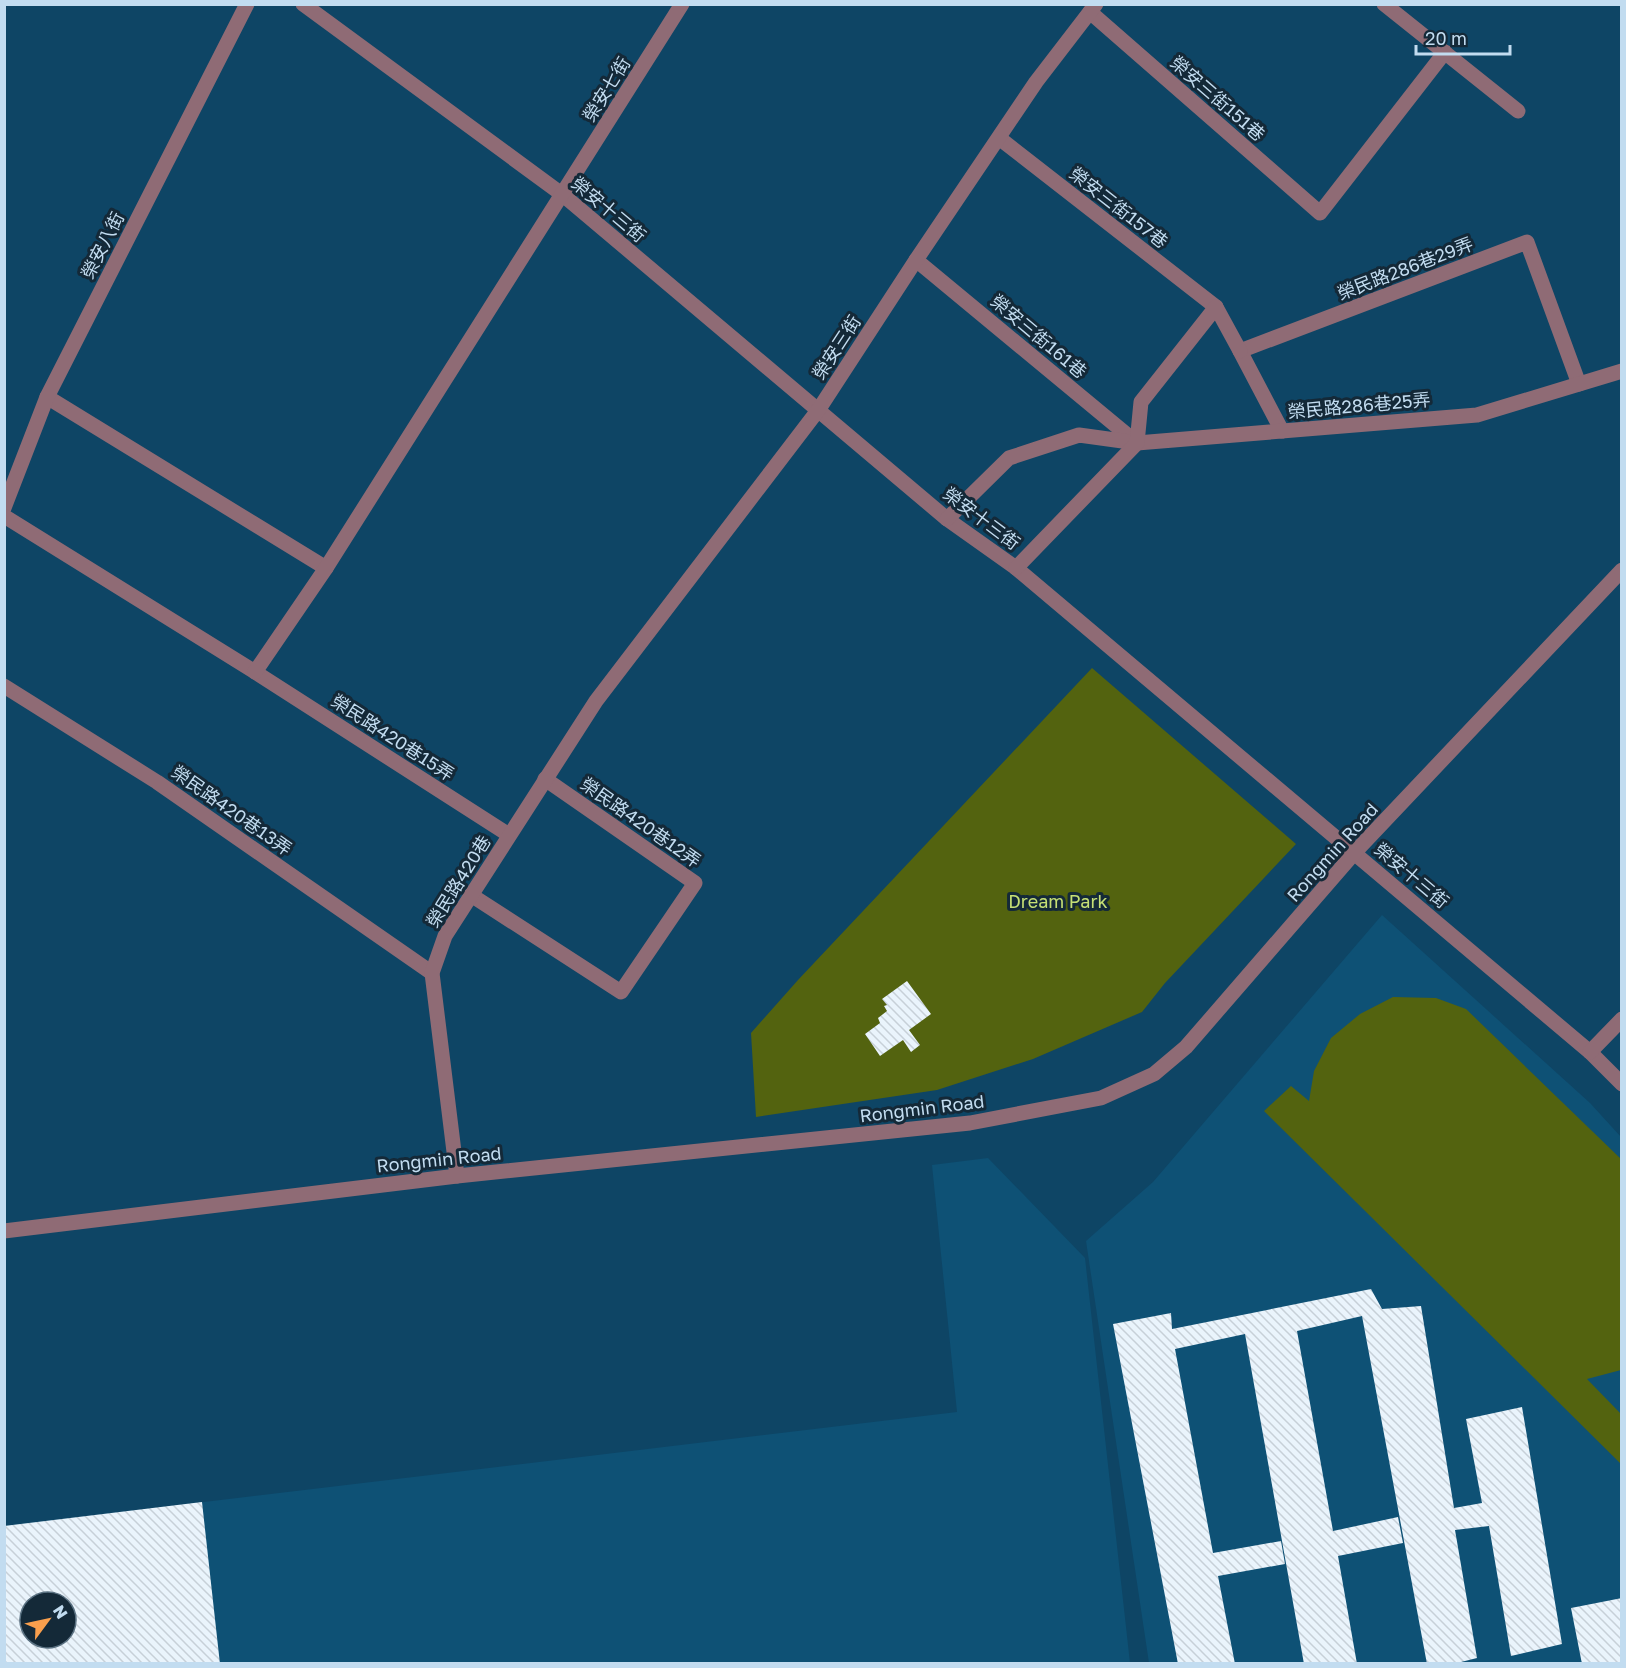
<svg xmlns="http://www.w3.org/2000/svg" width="1626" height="1668" font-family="'Golos Text','Noto Sans TC',sans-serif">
<defs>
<pattern id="building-back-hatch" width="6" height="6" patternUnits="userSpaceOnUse" patternTransform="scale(1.5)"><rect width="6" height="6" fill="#eaf4fc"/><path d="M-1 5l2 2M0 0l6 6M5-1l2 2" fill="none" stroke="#c7d0d8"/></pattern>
</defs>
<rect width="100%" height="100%" fill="#0e4565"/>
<g fill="#0e5175" fill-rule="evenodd">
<path d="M 1382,915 L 1590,1103 L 1621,1137 L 1621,1663 L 1149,1663 L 1086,1241 L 1153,1182 Z"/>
<path d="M 988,1158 L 1085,1258 L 1130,1663 L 5,1663 L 4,1526 L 957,1412 L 932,1165 ZM 30,1602 L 66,1602 L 66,1638 L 30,1638 Z"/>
</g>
<g fill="#53630f">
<path d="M 1092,668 L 1296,844 L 1165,983 L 1142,1012 L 1033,1059 L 937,1090 L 756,1117 L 751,1033 L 798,980 Z"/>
<path d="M 1393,997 L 1436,998 L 1466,1009 L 1621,1159 L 1621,1370 L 1587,1379 L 1621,1414 L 1621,1464 L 1264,1111 L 1291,1086 L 1309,1101 L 1314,1071 L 1331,1038 L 1360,1014 Z"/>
</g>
<g fill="url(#building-back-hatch)" fill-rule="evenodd">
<path d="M 907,981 L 931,1014 L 909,1030 L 920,1045 L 911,1052 L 903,1040 L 880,1056 L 865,1034 L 880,1023 L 878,1018 L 887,1011 L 884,1006 L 887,1005 L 882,999 Z"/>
<path d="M 1371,1289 L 1382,1309 L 1421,1306 L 1454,1508 L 1482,1503 L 1466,1419 L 1522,1407 L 1562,1644 L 1511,1656 L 1489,1526 L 1455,1530 L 1477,1658 L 1453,1664 L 1427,1664 L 1362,1316 L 1297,1331 L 1333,1531 L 1398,1517 L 1403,1543 L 1338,1556 L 1357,1664 L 1304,1664 L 1245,1334 L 1175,1349 L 1213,1553 L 1281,1541 L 1285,1564 L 1218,1576 L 1235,1664 L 1178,1664 L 1113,1324 L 1171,1313 L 1172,1329 Z"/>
<path d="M 202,1502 L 220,1664 L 4,1664 L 4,1526 ZM 30,1602 L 66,1602 L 66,1638 L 30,1638 Z"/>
<path d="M 1622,1598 L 1622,1664 L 1582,1664 L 1571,1608 Z"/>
</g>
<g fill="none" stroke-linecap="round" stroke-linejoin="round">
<g stroke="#8f6b75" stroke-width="15">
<path d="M 303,4 L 563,195 L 947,519 L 1016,568 L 1590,1052 L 1622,1084"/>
<path d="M 1384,4 L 1518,111"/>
<path d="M 1090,12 L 1320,213 L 1445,52"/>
<path d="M 999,138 L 1216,307"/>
<path d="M 916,260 L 1137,443"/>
<path d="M 47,397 L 326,568"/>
<path d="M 1282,431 L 1240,351 L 1527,242 L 1579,384"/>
<path d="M 4,508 L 47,397 L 247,4"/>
<path d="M 4,516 L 255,672 L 509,835"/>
<path d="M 947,519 L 1009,458 L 1079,435 L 1137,443 L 1477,415 L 1622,371"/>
<path d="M 1016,568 L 1137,443 L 1141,402 L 1216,307 L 1240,351"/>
<path d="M 255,672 L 326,568 L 682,4"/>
<path d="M 4,686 L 157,782 L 432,973"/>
<path d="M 471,895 L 621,992 L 695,883 L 545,779"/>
<path d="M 1590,1052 L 1622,1019"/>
<path d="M 457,1176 L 432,973 L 445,936 L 596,701 L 819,409 L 916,260 L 1036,82 L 1096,4"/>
<path d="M 4,1231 L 457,1176 L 970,1123 L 1101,1098 L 1154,1074 L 1186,1047 L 1355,852 L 1622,570"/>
</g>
</g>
<g text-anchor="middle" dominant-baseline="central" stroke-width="6" stroke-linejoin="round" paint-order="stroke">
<g font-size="18" fill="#c2dcf0" stroke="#142938">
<text transform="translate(606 89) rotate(-58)">榮安七街</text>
<text transform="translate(1218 98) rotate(41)">榮安三街151巷</text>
<text transform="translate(1119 207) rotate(38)">榮安三街157巷</text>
<text transform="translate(609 209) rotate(40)">榮安十三街</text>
<text transform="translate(102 245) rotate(-63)">榮安八街</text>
<text transform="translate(1405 268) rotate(-21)">榮民路286巷29弄</text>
<text transform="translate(1039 336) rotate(40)">榮安三街161巷</text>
<text transform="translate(836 347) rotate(-57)">榮安三街</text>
<text transform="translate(1359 405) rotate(-5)">榮民路286巷25弄</text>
<text transform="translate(982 518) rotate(37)">榮安十三街</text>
<text transform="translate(393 737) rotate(33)">榮民路420巷15弄</text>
<text transform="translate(232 810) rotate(35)">榮民路420巷13弄</text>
<text transform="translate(641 822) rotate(35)">榮民路420巷12弄</text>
<text transform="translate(1332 852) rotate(-48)">Rongmin Road</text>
<text transform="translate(1412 875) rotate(40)">榮安十三街</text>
<text transform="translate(458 881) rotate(-58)">榮民路420巷</text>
<text transform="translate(922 1108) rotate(-7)">Rongmin Road</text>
<text transform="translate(439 1159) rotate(-6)">Rongmin Road</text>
</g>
<g font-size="18" fill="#c6e075" stroke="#142938">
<text x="1058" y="901">Dream Park</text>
</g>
</g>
<rect width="1626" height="1668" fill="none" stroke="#c2dcf0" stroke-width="12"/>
<g transform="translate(48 1620) rotate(57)"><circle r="28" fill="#142938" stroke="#5a7182" stroke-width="1.5"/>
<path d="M0-4.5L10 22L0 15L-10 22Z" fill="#f99f4d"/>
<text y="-9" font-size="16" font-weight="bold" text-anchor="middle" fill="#c2dcf0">N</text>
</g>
<path d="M1416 45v9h94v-9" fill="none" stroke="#c2dcf0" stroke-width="3"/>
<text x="1425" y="45" font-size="18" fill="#c2dcf0" stroke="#142938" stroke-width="4.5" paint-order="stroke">20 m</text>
</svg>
